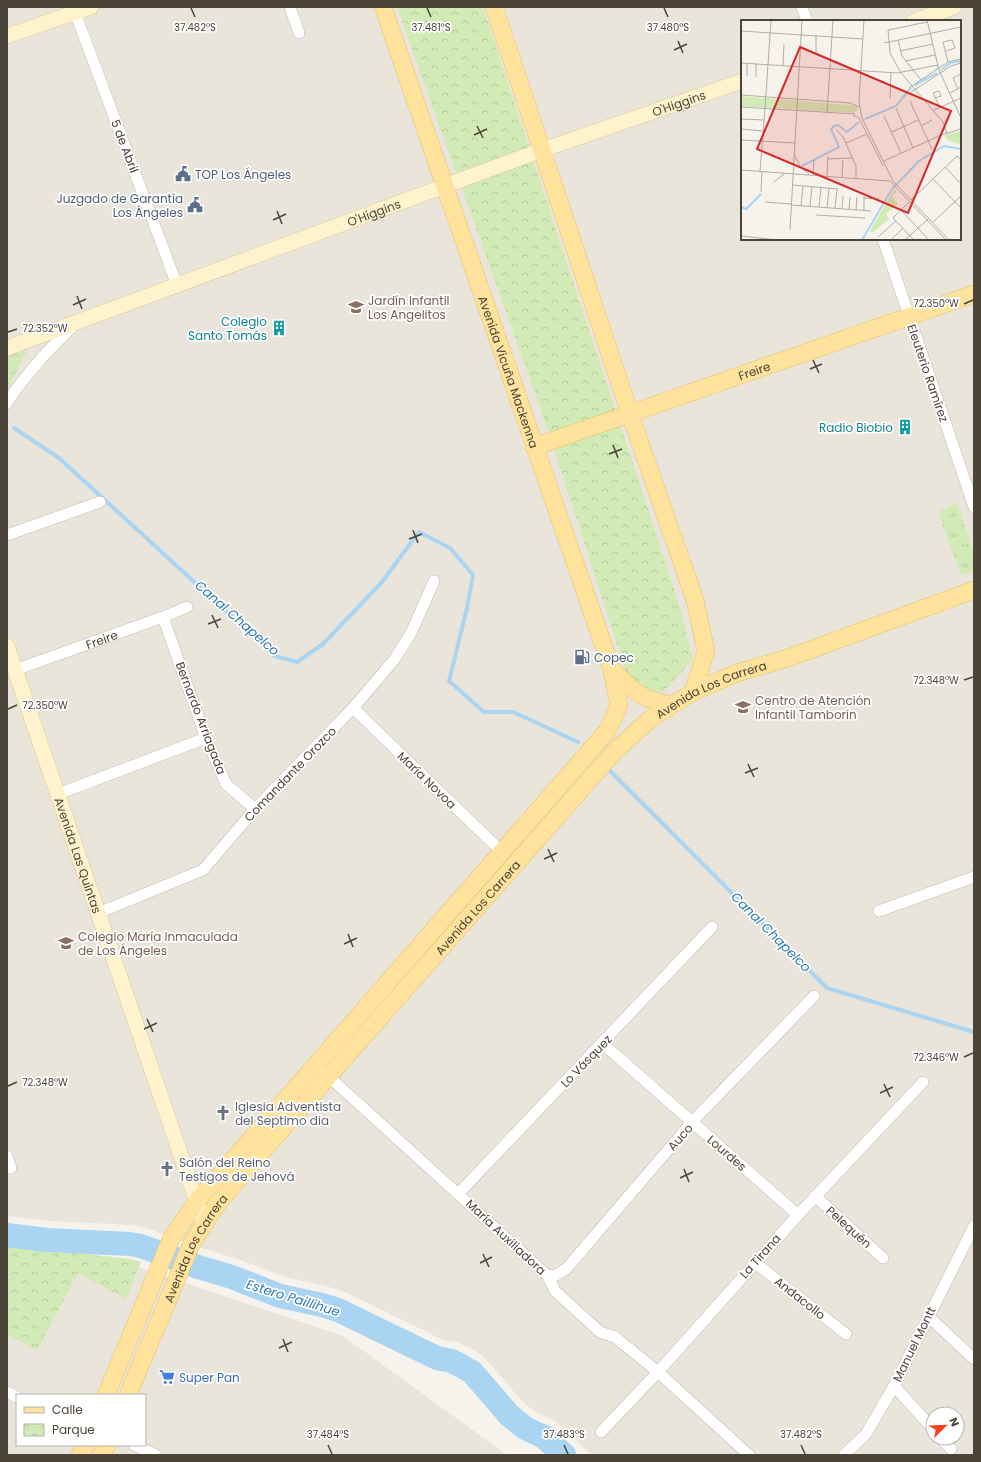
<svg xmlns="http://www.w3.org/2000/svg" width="981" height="1462" font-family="Poppins,sans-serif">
<defs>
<pattern id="grass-tufts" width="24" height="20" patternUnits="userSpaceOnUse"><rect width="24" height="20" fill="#d2eab5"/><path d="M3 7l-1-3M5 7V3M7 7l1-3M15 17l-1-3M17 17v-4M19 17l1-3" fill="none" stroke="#b6ca9c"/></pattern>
<pattern id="park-crowns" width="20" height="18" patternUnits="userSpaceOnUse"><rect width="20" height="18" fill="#d2eab5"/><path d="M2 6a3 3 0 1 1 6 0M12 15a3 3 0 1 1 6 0" fill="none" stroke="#b6ca9c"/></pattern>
</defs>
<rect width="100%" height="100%" fill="#f6f3ec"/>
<g fill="#eae5da" fill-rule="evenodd">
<path d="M 7,7 L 974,7 L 974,1455 L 594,1455 L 586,1450 L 555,1421 L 535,1412 L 522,1401 L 484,1357 L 470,1348 L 457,1342 L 443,1340 L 345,1292 L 326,1286 L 285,1277 L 238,1259 L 204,1249 L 146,1228 L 132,1225 L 49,1221 L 7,1216 ZM 742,21 L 960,21 L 960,239 L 742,239 ZM 933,1414 L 957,1414 L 957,1438 L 933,1438 Z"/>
<path d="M 7,1250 L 132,1265 L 343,1336 L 507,1455 L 7,1455 ZM 17,1395 L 145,1395 L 145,1445 L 17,1445 Z"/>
</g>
<path fill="url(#grass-tufts)" d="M 957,503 L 974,553 L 974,571 L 961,575 L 938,512 Z"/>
<g fill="url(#park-crowns)">
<path d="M 397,7 L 483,7 L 679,604 L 693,660 L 663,692 L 639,689 L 626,672 L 546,424 Z"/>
<path d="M 28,349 L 7,390 L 7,357 Z"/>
<path d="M 7,1245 L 130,1259 L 141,1262 L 126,1299 L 78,1273 L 37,1350 L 7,1335 Z"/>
</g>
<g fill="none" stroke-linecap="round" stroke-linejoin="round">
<g stroke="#a9d4f2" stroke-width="4">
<path d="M 14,428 L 59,458 L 275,656 L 297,662 L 323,644 L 382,582 L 419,532 L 450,548 L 473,575 L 467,608 L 449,681 L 484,712 L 513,712 L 578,742"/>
<path d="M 607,768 L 827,988 L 974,1032"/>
</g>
<path stroke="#a9d4f2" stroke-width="24" d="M 7,1235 L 47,1240 L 130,1244 L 141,1246 L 198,1267 L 232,1277 L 280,1296 L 322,1305 L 338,1310 L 437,1358 L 452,1361 L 472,1372 L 509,1415 L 525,1428 L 544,1437 L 564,1455"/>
<defs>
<g id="street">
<path d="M 73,7 L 177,285"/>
<path d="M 290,7 L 299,33"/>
<path d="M 802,7 L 807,21"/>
<path d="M 883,239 L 974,507"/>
<path d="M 7,403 C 26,373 49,349 74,325"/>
<path d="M 7,535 L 100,502"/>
<path d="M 163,617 L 206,738 L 226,784 L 255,809"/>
<path id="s1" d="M 15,670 L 163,617 L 187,607"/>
<path d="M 353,708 L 501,851"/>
<path d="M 58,794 L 206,738"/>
<path d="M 879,911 L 974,877"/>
<path d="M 98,913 L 203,870 L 255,809 L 353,708 L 394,660 L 411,633 L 434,581"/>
<path d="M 602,1043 L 798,1215"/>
<path d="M 325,1073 L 548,1276 L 555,1291 L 600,1332 L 615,1337 L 658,1372 L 749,1455"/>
<path d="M 7,1156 L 11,1168"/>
<path d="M 458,1194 L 712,927"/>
<path d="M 815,1196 L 883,1258"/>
<path d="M 754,1262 L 846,1334"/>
<path d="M 548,1276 L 556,1275 L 566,1269 L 692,1122 L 814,996"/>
<path d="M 928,1316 L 974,1359"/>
<path d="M 894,1386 L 933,1429"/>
<path d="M 7,1392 L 17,1397"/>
<path d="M 601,1432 L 658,1372 L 798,1215 L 923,1082"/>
<path d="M 941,1438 L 951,1449"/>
<path d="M 134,1445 L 156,1455"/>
<path d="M 844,1455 L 866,1434 L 894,1386 L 974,1226"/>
</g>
<g id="secondary">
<path d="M 914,21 L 954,7"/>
<path d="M 7,36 L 91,7"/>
<path id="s2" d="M 7,348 L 542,150 L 742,81"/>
<path id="s3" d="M 7,646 L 204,1223"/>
</g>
<g id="primary">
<path id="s4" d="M 383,7 L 612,670 C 634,691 640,699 671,705"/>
<path d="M 494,7 L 630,414 L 695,600 L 706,651 L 693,692"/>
<path id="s5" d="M 534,447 L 974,294"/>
<path d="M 106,1395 L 171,1239 L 197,1201 L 608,730 L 619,705 L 612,670"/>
<path id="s6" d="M 128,1395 L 191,1245 L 215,1207 L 245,1171 L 615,751 L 649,720 L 693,692 L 737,673 L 788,658 L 974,590"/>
<path d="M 80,1455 L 85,1445"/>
<path d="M 102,1455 L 107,1445"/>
</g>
</defs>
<use href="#street" stroke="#c2bbae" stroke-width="12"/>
<use href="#secondary" stroke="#d6c79b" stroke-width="16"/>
<use href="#primary" stroke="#e6c16a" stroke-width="18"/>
<use href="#street" stroke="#fff" stroke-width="11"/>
<use href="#secondary" stroke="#fff3cd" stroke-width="15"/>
<use href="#primary" stroke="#ffe39c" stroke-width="17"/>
</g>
<path fill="none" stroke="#4b4439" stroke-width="1.5" d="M 191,8 L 195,17M 427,8 L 431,17M 664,8 L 668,17M 678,41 L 683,53M 674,50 L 687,44M 477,126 L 483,138M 474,135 L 487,129M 277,211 L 282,224M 273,220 L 286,214M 77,296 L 82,309M 964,304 L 973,300M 73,305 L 86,299M 8,332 L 17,329M 813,360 L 819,373M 810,369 L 822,364M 613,445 L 618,458M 609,454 L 622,449M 413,530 L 418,543M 409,539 L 422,534M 212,615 L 218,628M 208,624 L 221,619M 964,680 L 973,677M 8,709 L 17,705M 748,764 L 754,777M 745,773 L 758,768M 548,849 L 554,862M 544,859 L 557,853M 348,934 L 353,947M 344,944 L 357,938M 147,1019 L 153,1032M 144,1029 L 157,1023M 964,1057 L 973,1053M 884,1084 L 890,1097M 8,1086 L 17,1082M 880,1093 L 893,1087M 684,1169 L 689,1182M 680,1178 L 693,1172M 483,1254 L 489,1267M 480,1263 L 492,1257M 283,1339 L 288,1352M 279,1348 L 292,1342M 328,1445 L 332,1454M 564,1445 L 568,1454M 801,1445 L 805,1454"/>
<defs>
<symbol id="civic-bare" viewBox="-9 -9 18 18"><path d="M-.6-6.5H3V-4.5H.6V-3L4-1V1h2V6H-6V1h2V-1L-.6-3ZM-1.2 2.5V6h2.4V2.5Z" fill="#5c6f8a" stroke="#fff" stroke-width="2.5" paint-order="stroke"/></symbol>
<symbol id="school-bare" viewBox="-9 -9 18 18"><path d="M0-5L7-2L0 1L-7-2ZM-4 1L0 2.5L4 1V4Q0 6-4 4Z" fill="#8d6e63" stroke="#fff" stroke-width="2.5" paint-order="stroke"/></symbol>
<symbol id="building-bare" viewBox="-9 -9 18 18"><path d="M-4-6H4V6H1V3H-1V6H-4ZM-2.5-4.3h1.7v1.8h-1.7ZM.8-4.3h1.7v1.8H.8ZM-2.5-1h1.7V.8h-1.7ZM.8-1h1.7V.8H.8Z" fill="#0f9aa8" stroke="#fff" stroke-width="2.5" paint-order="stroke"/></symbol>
<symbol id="fuel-bare" viewBox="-9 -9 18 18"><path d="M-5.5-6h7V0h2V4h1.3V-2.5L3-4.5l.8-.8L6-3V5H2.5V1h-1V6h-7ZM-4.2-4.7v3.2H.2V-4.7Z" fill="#5c6f8a" stroke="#fff" stroke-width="2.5" paint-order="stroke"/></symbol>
<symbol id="church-bare" viewBox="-9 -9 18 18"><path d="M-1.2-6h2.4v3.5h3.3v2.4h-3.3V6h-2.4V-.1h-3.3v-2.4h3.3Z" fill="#6b7280" stroke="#fff" stroke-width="2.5" paint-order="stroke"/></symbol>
<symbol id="supermarket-bare" viewBox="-9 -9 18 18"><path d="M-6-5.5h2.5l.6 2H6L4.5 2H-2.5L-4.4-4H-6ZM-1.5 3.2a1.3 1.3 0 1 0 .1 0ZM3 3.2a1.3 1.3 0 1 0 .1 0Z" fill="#3f7fe0" stroke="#fff" stroke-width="2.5" paint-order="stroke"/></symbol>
</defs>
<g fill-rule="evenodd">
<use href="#civic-bare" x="172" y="163" width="22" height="22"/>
<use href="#civic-bare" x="184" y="194" width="22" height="22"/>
<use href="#school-bare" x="345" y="296" width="22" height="22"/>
<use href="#building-bare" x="268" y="317" width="22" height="22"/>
<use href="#building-bare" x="894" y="416" width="22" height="22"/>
<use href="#fuel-bare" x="571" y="646" width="22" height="22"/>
<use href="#school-bare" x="732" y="696" width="22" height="22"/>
<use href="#school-bare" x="55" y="932" width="22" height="22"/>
<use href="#church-bare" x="212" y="1102" width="22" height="22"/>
<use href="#church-bare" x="156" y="1158" width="22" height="22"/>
<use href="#supermarket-bare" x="156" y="1366" width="22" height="22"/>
</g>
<g text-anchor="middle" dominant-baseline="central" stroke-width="3.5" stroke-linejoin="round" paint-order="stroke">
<g font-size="12" fill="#4b4439" stroke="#fff">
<text stroke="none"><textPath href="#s2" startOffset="715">O'Higgins</textPath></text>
<text transform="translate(125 146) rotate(69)">5 de Abril</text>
<text stroke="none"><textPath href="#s2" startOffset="391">O'Higgins</textPath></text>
<text stroke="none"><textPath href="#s5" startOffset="233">Freire</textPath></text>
<text stroke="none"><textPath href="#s4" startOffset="386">Avenida Vicuña Mackenna</textPath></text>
<text transform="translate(928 373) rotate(71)">Eleuterio Ramírez</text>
<text stroke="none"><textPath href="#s1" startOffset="92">Freire</textPath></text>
<text stroke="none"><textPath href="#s6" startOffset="930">Avenida Los Carrera</textPath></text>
<text transform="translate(201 718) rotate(69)">Bernardo Arriagada</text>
<text transform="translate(290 774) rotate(-46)">Comandante Orozco</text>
<text transform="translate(427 780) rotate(44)">María Novoa</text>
<text stroke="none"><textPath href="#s3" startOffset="221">Avenida Las Quintas</textPath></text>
<text stroke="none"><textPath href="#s6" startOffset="606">Avenida Los Carrera</textPath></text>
<text transform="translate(586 1061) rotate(-46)">Lo Vásquez</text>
<text transform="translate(680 1137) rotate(-49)">Auco</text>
<text transform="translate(727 1153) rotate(41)">Lourdes</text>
<text transform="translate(849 1227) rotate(42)">Pelequén</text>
<text transform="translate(506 1237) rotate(43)">María Auxiliadora</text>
<text stroke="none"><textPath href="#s6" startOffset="162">Avenida Los Carrera</textPath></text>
<text transform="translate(760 1256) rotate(-48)">La Tirana</text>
<text transform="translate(800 1298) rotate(38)">Andacollo</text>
<text transform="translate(914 1344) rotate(-64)">Manuel Montt</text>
</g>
<g font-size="12" fill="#4e5e75" stroke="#fff" text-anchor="start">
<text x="195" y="174">TOP Los Ángeles</text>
<text x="183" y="198" text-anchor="end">Juzgado de Garantía<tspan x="183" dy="14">Los Ángeles</tspan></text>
<text x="594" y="657">Copec</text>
</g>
<g font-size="12" fill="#785e54" stroke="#fff" text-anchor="start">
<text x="368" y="300">Jardín Infantil<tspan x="368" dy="14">Los Angelitos</tspan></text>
<text x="755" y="700">Centro de Atención<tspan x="755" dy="14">Infantil Tamborín</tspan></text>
<text x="78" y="936">Colegio María Inmaculada<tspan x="78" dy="14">de Los Ángeles</tspan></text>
</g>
<g font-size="12" fill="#0d838f" stroke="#fff" text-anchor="end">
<text x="267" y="321">Colegio<tspan x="267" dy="14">Santo Tomás</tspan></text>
<text x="893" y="427">Radio Biobio</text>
</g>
<g font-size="12" fill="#5b616d" stroke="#fff" text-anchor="start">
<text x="235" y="1106">Iglesia Adventista<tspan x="235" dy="14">del Septimo dia</tspan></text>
<text x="179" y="1162">Salón del Reino<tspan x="179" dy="14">Testigos de Jehová</tspan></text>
</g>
<g font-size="12" fill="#366cbe" stroke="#fff" text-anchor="start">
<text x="179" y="1377">Super Pan</text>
</g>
<g font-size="13" font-style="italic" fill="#2e7ab2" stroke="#fff">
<text transform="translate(237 618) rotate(41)">Canal Chapelco</text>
<text transform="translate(771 932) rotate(45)">Canal Chapelco</text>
<text transform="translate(293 1298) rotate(17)">Estero Paillihue</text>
</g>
</g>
<g transform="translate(741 20)">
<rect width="220" height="220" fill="#f6f3ec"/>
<path d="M 0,76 L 109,85 L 115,86 L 117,90 L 113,93 L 0,86 ZM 220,111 L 220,123 L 217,124 L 206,120 L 203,115 ZM 153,169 L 156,172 L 151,176 L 157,184 L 145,194 L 148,199 L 131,213 L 129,211 Z" fill="#d2eab5"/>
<path fill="none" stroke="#a9d4f2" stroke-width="2" d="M 200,50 L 209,43 L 220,41M 174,65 L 196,53M 124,99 L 155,86 L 170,68M 61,146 L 98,127 L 90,109 L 93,106 L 97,105 L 106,112 L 118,102M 0,187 L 5,189 L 20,174M 121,220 L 151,169 L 178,141 L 203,126 L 220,129"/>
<path fill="none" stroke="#b2ada4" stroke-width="1" d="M 123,0 L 118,82 L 121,98 L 152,161 L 208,220M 186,0 L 198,50 L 220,98M 186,2 L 147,10 L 149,33 L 160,53 L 202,102 L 206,113M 0,11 L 91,17M 91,17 L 122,19M 157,20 L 161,36 L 180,60M 143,23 L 220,7M 159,31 L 192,24M 205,31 L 214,28 L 211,20 L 202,22 L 207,42M 75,33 L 75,16M 164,41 L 194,35M 0,43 L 156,53 L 197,45M 42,45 L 43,24M 6,56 L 6,43M 15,57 L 15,44M 168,68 L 207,42 L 220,39M 217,69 L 212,58 L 220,54M 170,72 L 210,46 L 220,43M 209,73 L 220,67M 0,75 L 109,83 L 118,87M 149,78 L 150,53M 194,78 L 200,76 L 198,71 L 192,73 L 199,88M 169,81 L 191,129M 0,87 L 114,94M 155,88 L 172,128M 24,89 L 30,0M 193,90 L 220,78M 86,93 L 92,0M 112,95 L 118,98 L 142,146M 143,96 L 160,133M 0,99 L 23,100M 180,106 L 191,100M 0,109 L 22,111M 95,109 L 102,117 L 115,146 L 115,158M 151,112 L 177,100M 0,120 L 54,123M 105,123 L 126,114M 54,136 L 59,146 L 68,154M 87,139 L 111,138M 143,141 L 200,115 L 220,109M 204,147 L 220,164M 0,150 L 148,161M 19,151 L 24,89M 72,155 L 73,140M 86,156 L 87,136M 101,157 L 102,140M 192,159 L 220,188M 148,160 L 205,220M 33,162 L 43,154M 52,165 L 97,169M 20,172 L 21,152M 123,178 L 138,179M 170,180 L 216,136 L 220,140M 24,182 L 50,184M 168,182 L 152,198 L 173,220M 50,185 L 130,191M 60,186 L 62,166M 69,186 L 71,167M 78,187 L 80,167M 86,188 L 88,168M 94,188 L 96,169M 101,188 L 102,176M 108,189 L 109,177M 115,190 L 116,177M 123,190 L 123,176M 160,190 L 188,220M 75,195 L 124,198M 192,202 L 220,176M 49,210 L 61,0M 0,216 L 36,220M 137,217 L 155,201M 150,220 L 162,208M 164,220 L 187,199"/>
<path fill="#d62828" fill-opacity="0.15" stroke="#d62828" stroke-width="2" d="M 59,27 L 210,91 L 167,193 L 16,129 Z"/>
<rect width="220" height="220" fill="none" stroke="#4b4439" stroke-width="2"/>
</g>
<g font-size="10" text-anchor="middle" fill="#4b4439" stroke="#fff" stroke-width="3.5" stroke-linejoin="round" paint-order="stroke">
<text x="195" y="31">37.482°S</text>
<text x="431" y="31">37.481°S</text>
<text x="668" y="31">37.480°S</text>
<text x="936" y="307">72.350°W</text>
<text x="45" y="332">72.352°W</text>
<text x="936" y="684">72.348°W</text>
<text x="45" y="709">72.350°W</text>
<text x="936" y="1061">72.346°W</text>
<text x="45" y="1086">72.348°W</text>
<text x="328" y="1438">37.484°S</text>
<text x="564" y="1438">37.483°S</text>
<text x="801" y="1438">37.482°S</text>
</g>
<rect width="981" height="1462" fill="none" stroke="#4b4439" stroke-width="16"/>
<rect x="16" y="1394" width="130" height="52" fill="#ffffff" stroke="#b7b4b0"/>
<rect x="24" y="1407" width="20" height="6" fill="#ffe39c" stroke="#b7b4b0"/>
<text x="52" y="1414" font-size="12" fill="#4b4439">Calle</text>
<rect x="24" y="1424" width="20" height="12" fill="url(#park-crowns)" stroke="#b7b4b0"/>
<text x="52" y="1434" font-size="12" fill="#4b4439">Parque</text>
<g transform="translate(945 1426) rotate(67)"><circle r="19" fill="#ffffff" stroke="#b7b4b0"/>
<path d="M0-3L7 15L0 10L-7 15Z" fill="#fc3f1d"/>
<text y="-6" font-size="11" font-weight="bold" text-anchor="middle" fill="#4b4439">N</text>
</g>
</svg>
